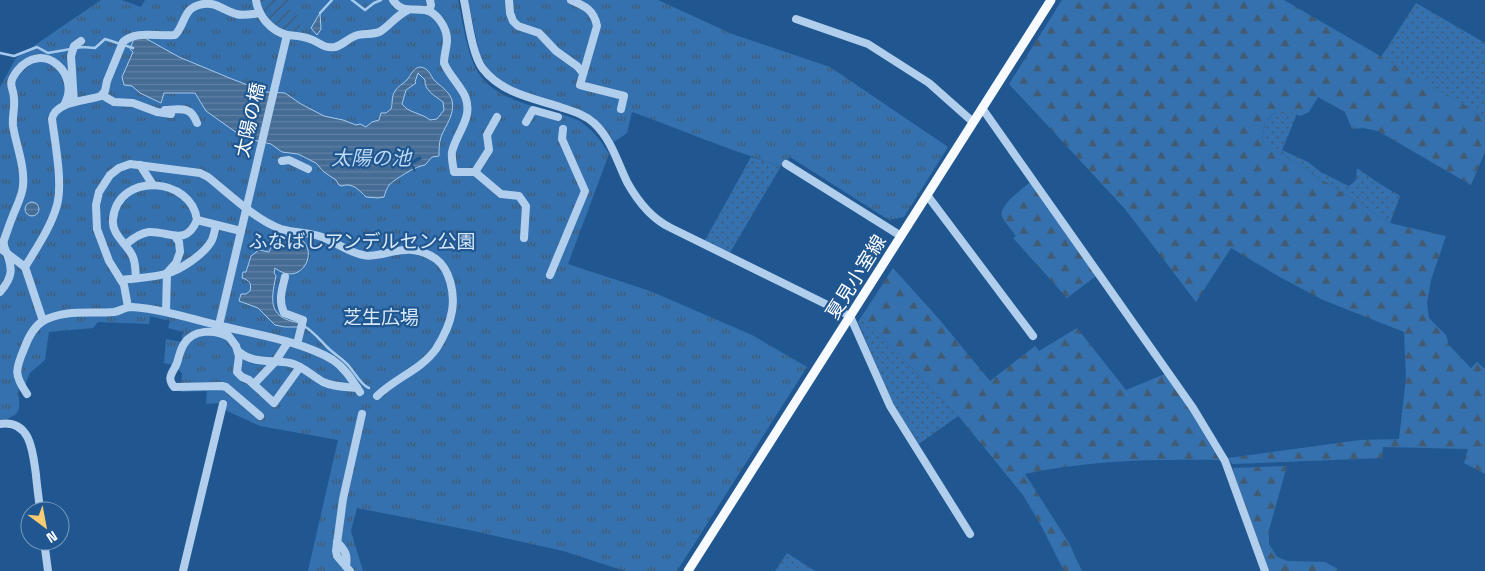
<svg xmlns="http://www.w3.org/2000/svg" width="1485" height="571" font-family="'Space Grotesk','Noto Sans JP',sans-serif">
<defs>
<pattern id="grass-dots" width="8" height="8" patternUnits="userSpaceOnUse" patternTransform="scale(1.25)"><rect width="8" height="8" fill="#3471ae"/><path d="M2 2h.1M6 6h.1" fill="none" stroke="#425b73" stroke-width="1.8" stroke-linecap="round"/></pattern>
<pattern id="forest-firs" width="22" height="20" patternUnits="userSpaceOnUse" patternTransform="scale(1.25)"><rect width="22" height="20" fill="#3471ae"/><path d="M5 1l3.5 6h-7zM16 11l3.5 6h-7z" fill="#425b73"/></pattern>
<pattern id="park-tufts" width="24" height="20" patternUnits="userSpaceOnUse" patternTransform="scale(1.25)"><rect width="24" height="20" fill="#3471ae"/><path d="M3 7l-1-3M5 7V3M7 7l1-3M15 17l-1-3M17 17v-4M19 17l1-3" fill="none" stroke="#425b73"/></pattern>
<pattern id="garden-furrows" width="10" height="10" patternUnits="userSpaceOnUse" patternTransform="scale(1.25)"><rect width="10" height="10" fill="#3471ae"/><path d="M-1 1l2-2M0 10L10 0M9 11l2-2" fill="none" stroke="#425b73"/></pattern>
<pattern id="water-rules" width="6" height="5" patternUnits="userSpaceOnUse" patternTransform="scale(1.25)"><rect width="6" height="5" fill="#456c95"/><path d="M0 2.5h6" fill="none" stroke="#6182a5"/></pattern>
</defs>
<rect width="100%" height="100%" fill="#215791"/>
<g fill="url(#grass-dots)">
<path d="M 1416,3 L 1485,43 L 1485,117 L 1381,57 Z"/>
<path d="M 1279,110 L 1288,110 L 1297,114 L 1282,150 L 1308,162 L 1321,172 L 1349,186 L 1356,180 L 1357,168 L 1377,182 L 1400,196 L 1390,223 L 1262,142 L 1265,121 Z"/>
<path d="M 751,157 L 781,166 L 728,256 L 704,242 Z"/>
<path d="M 862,316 L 958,416 L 919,444 L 893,404 L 858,322 Z"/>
<path d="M 787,553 L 815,571 L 775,571 Z"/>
</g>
<g fill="url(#forest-firs)">
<path d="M 1062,0 L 1284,0 L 1485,117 L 1485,152 L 1471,185 L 1378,131 L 1363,128 L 1352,129 L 1345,112 L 1318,97 L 1309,112 L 1300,116 C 1281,107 1281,108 1265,121 L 1262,142 L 1390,223 L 1446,236 L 1431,280 L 1427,303 L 1429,318 L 1446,335 L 1449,345 L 1471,368 L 1477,362 L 1485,369 L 1485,474 L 1464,463 L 1468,449 L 1383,447 L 1382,458 L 1232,464 L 1228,458 L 1360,440 L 1399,439 L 1406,378 L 1404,332 L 1323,300 L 1278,276 L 1231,248 L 1196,302 L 1125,209 L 1009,84 Z"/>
<path d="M 1030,182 L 1096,276 L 1067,298 L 1013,238 L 1016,236 C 1012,230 1004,222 1002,216 C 999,205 1023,189 1030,182 Z"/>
<path d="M 893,268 L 939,319 L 990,381 L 1035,346 L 1039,351 L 1077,328 L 1126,390 L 1165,374 L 1190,410 L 1219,460 C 1154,459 1088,460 1025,474 L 1069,543 L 1082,571 L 1064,571 L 1043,529 L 1023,495 L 960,418 L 862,316 Z"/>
<path d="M 1287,466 L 1269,530 L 1269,544 L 1277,557 L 1288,561 L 1325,562 L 1338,569 L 1338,571 L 1269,571 L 1232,468 Z"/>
</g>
<g fill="url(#park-tufts)">
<path d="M 101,0 L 122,0 L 141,7 L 145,0 L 458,0 C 462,20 467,50 475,67 C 492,103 545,107 578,120 C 592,129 601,140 609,154 L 568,264 L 650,291 L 752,335 L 807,367 L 677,571 L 625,571 L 563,551 L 469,530 L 357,508 L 351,531 L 363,571 L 308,571 L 338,440 L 260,426 L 225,410 L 221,403 L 206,404 L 207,391 L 181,392 L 182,373 L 173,365 L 164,363 L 166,339 L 181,342 L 183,332 L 168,328 L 170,321 L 150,316 L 149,324 L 98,322 L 93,328 L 49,332 L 45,360 L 30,373 L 25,385 L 18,388 C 20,409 23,415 0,421 L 0,87 L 16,58 Z"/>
<path d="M 468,0 L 658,0 L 732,34 L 830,67 L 948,147 L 904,217 L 889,220 L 790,157 L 781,166 C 731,151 682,130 632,112 L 627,133 L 614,142 C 606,128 595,119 581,110 L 512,88 L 498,79 L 490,72 L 480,56 Z"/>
</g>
<path fill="url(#garden-furrows)" d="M 258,0 L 288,0 C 288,14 293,11 301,19 L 298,32 C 272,29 268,23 258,0 Z"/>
<g fill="url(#water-rules)" stroke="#a5caee" fill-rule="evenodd">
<path d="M 320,13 L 321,29 L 317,35 L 311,28 Z"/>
<path d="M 136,33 L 179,57 L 232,79 L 266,92 L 285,93 L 301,104 L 324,116 L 343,120 L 356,125 L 360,124 L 366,127 L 372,122 L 379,120 L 381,113 L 386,113 L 391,109 C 393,103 391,97 395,91 C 398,86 403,84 407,80 C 411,75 415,64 424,68 C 429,70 431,76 434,80 C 440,86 449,91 452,100 C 455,115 446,124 441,137 C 439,143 439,150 439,156 L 432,157 L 425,165 C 416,166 395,179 389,185 C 387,188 385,193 384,197 L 378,198 L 366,197 C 359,190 352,182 342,186 L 339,185 L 336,180 L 324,172 L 316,163 L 298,154 L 282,152 L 271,144 L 244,138 L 206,111 L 195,93 L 164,93 L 161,103 L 140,93 L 132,86 L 124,85 L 122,77 L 133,52 L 130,49 ZM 418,73 L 425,80 C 424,90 435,96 443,102 L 444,110 L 437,119 L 430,120 C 422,113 408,113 402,104 L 406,90 L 416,83 L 415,82 Z"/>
<circle cx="32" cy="209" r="7"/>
<path d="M 286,235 C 326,236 306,292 275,268 L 274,273 L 276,276 C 270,303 269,318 300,323 L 299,327 L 285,327 L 275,325 L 258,308 L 239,301 L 241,294 L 246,294 L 250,291 C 252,283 249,280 242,278 L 243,272 L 246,272 L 251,256 L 259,250 L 269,252 C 273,243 277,238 286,235 Z"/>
</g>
<path fill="#215791" d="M 420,156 L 422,159 L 413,164 L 416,171 L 414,172 L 411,165 L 402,170 L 400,167 Z"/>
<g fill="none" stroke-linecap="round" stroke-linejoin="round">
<g stroke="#a5caee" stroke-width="2.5">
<path d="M 352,0 L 365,10 L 374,3 L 381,0"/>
<path d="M 320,13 L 332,0"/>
<path d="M 76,48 L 83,47 L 95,48 L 105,39 L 133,48"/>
<path d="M 0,53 L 14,56 L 37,47 L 48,53 L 71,49"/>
<path d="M 304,326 C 314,332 320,340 327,347 C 333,353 340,357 346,363 C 353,369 361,386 369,388"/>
</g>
<g stroke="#b1cfed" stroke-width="8">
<path d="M 256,0 C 258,16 271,31 287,35 C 295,36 302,36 310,39 C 319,42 324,49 335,47 C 343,45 347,39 355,36 C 363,32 373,36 381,31 C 391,24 397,15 408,10"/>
<path d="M 393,0 C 401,13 412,8 425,10 C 437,12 447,28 447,40 C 447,47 444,55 444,63 C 449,75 459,84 465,96 C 474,118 456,133 452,152 C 451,158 453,165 454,172 L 475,172 L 489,150 L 487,135 L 497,117"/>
<path d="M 464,0 C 468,19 472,55 483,69 C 502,93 532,98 560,107 C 572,111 584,114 594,123 C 611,139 617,161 627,182 C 637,200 652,219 671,228 L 850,316 L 890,406 L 970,534"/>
<path d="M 509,0 L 510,13 L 513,21 L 518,26 L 539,33 L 556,51 L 577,66 L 583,73"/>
<path d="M 571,0 C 585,6 594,10 597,26 L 580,85 L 624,96 L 621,109"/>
<path d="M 429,11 L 431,5 L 430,0"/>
<path d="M 796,19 L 868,44 L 929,83 L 973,122"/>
<path d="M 102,95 L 114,102 L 133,103 L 157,112 L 171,114"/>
<path d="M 74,102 L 71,56 L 74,46 L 81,41"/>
<path d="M 982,108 L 1193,408 L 1225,461 L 1265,571"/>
<path d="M 165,110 C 181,109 191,106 197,123"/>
<path d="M 526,122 L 533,110 L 558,117"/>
<path d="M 282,161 L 289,160 L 308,169"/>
<path d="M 786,164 L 901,236"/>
<path d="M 140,165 L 153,185"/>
<path d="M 475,172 L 501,194 L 519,196 L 526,206 L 524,238"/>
<path d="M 927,195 L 1033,336"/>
<path d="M 197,220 L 241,231"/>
<path d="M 125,245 C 132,239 140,233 149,232 C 169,231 186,247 197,220 C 192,177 118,171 113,219 C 111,234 126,243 132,255 C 136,262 135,270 136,278"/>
<path d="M 550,275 L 585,191 L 562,139 L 563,129"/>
<path d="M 285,277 C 282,290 278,300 284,313 L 303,320 L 297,344"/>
<path d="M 121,280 C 135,278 151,278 165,274 C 179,271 205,254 212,240 C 214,235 215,230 216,225"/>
<path d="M 0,292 C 13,277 13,269 6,251 C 4,247 3,244 4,240 C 7,232 9,225 12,218 C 16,207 22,197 23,186 C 25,166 16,145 13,126 C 12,117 15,108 14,99 C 14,86 6,86 17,71 C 43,38 82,75 64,105"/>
<path d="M 128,307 L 124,285 L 109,261 L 97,229 L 96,205 L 99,192 L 110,175 L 119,168 L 130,164 L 200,173 L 208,177 C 228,193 257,221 281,229 C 295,233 309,232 322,237 C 336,242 348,252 363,255 C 370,257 376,255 382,254 C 403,249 417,246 436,259 C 450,269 455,294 452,311 C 450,324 443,338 436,349 C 421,370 395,378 377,396"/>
<path d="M 166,312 L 167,273 L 176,263 L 180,252 L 179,242 L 175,236"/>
<path d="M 43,321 L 25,267 C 37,247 51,227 57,205 C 63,183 55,143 52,119 C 55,101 87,101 101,96 L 105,91 L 107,81 L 123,42 C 136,30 158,37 175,35 C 182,28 183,18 189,11 C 191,8 196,6 199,5 C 215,0 222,10 236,14 C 244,16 252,14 260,13"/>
<path d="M 219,325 L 287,35"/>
<path d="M 227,334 L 236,346 L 239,356 L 237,372 L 242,377 L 249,380 L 274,403 L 300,367"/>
<path d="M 229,337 C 215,329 193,329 184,344 C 180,350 179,357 177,363 C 173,373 166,377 174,387 L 222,386 L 226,387 L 260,416"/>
<path d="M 238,351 C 254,365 271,359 290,363 C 303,366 312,376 323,382 C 334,387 346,387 357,388"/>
<path d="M 254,384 L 275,362 L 288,342"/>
<path d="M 27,394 C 14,375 15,370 24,349 C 28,338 33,327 43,321 C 66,309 89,314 114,312 C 120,311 125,307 132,307 C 161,309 189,318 217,325 C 253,334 302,341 333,360 C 345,368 352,380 360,392"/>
<path d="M 0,424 C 31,419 33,453 36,475 C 37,487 39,499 40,511"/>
<path d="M 44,541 L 48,571"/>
<path d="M 337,542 C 345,550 348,555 346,566"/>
<path d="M 183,571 L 223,404"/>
<path d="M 350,571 L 337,556 L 336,551 L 343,499 L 362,414"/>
</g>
<path stroke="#f7fbff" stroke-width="9" d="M 688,571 L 1051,0"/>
<path stroke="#b1cfed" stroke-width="8" d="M 0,248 L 25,267"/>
</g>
<g text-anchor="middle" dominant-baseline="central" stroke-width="4.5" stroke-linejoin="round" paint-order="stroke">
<g font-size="19" fill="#fff" stroke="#215791">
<text transform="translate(250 120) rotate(-77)">太陽の橋</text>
<text transform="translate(856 277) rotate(-58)">夏見小室線</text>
</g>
<g font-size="19" fill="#d7e8f9" stroke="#215791">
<text x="362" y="241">ふなばしアンデルセン公園</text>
<text x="381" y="317">芝生広場</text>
</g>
<g font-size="20" font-style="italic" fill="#bdd9f4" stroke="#215791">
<text x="371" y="158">太陽の池</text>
</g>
</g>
<g transform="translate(45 526) rotate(148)"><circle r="24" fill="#215791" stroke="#7a9abd"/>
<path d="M0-4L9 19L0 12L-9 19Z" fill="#facc72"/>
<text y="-8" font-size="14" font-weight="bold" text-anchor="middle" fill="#ffffff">N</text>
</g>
</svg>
